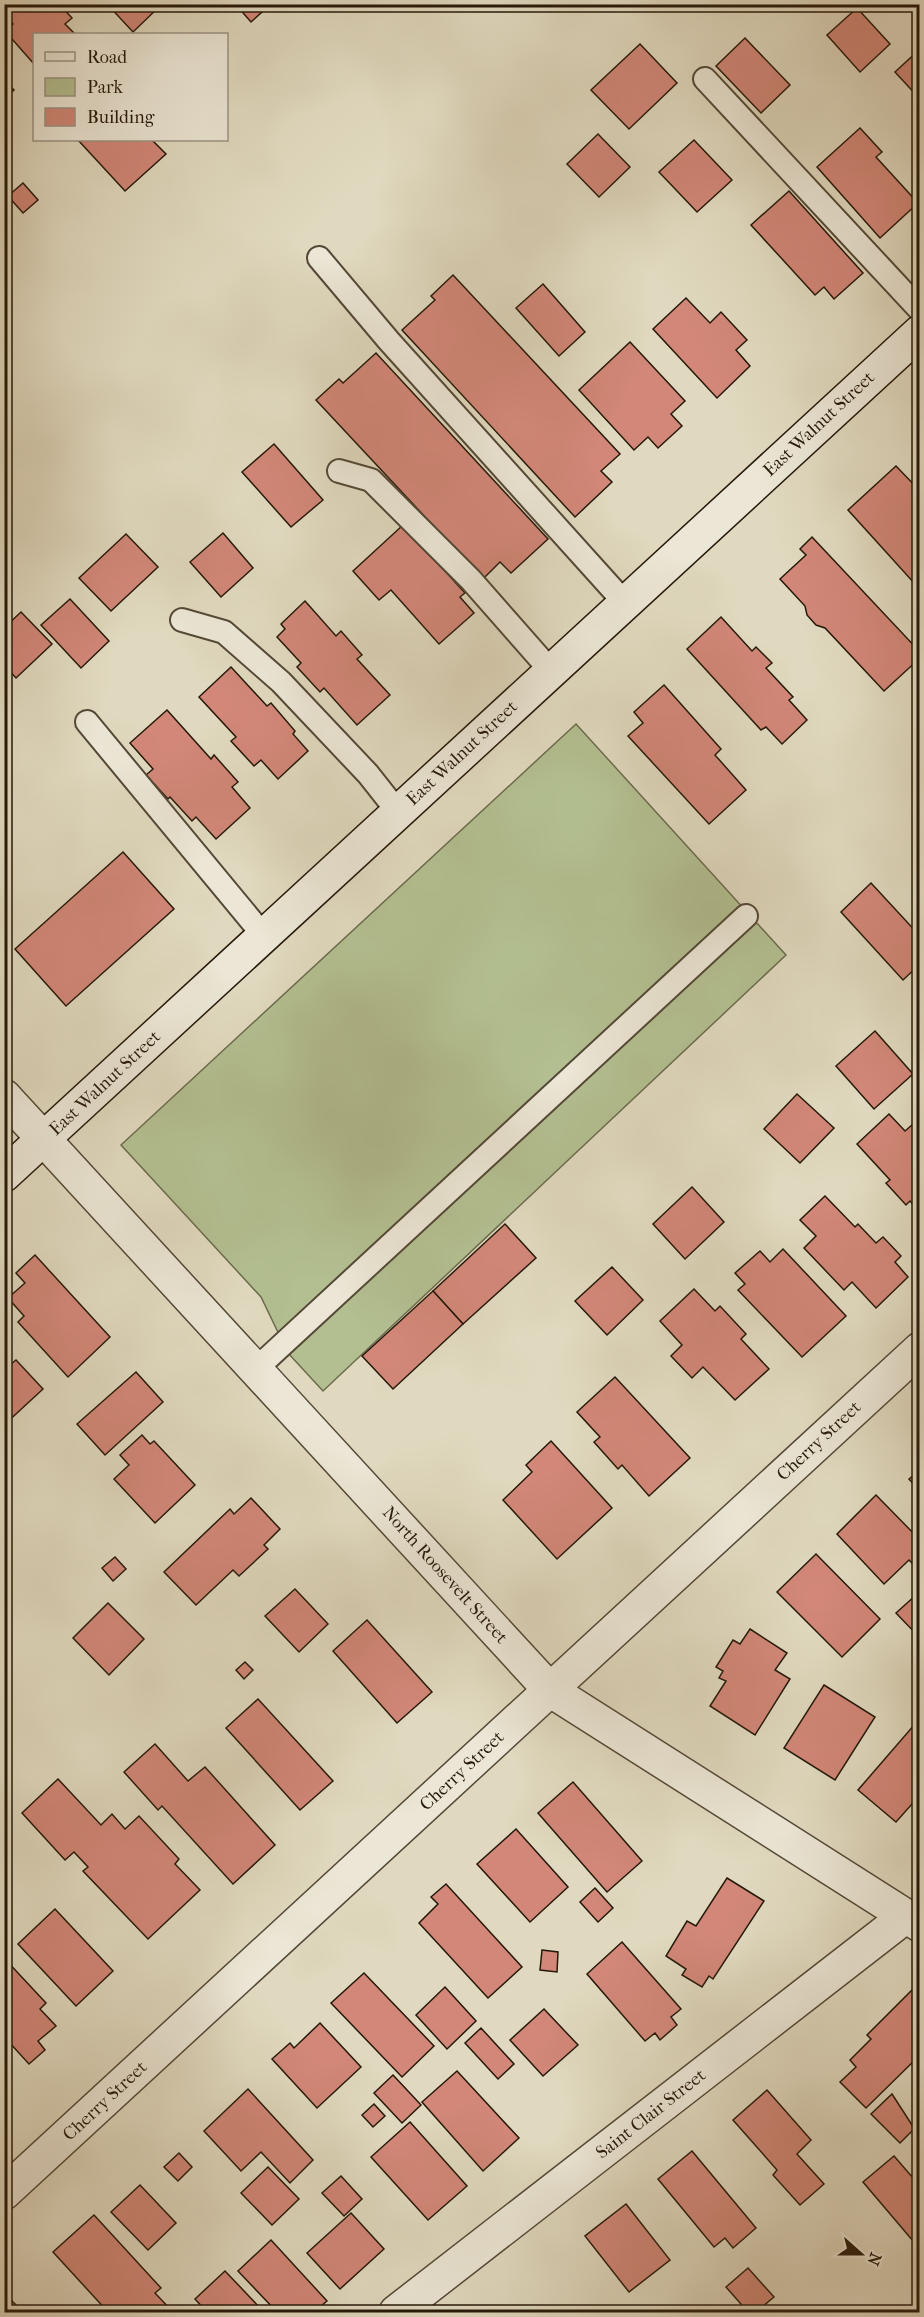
<svg xmlns="http://www.w3.org/2000/svg" width="924" height="2317" font-family="'IM FELL French Canon',serif">
<rect width="100%" height="100%" fill="#e0d9bf"/>
<filter id="stains"><feTurbulence type="fractalNoise" baseFrequency=".00333" numOctaves="4"/><feColorMatrix values="0 0 0 0 .2 0 0 0 0 .09 0 0 0 0 .02 0 0 0 .5 -.17"/></filter>
<radialGradient id="worn" r=".72"><stop offset=".6" stop-color="#630" stop-opacity="0"/><stop offset="1" stop-color="#630" stop-opacity=".3"/></radialGradient>
<path fill="#b3bf91" stroke="#6c6c4e" stroke-width="1.5" d="M 576,724 L 786,955 L 323,1391 L 288,1353 L 261,1297 L 121,1145 Z"/>
<g fill="#d28778" stroke="#26190a" stroke-width="1.5">
<path d="M 4,4 L 59,4 L 72,18 L 65,24 L 75,34 L 34,34 L 34,64 L 5,31 L 13,24 L 4,15 Z"/>
<path d="M 107,4 L 162,4 L 133,32 Z"/>
<path d="M 239,4 L 271,4 L 251,22 L 237,6 Z"/>
<path d="M 857,8 L 890,44 L 860,72 L 827,35 Z"/>
<path d="M 745,38 L 790,85 L 761,113 L 716,66 Z"/>
<path d="M 640,44 L 677,83 L 629,129 L 591,90 Z"/>
<path d="M 920,49 L 920,99 L 895,72 Z"/>
<path d="M 4,80 L 14,90 L 4,99 Z"/>
<path d="M 860,128 L 882,152 L 876,157 L 918,203 L 880,238 L 817,167 Z"/>
<path d="M 598,134 L 630,167 L 599,197 L 567,164 Z"/>
<path d="M 78,140 L 152,140 L 166,154 L 125,191 Z"/>
<path d="M 694,140 L 732,180 L 697,212 L 659,172 Z"/>
<path d="M 23,183 L 38,200 L 23,213 L 8,196 Z"/>
<path d="M 789,191 L 863,273 L 834,299 L 824,287 L 815,295 L 751,225 Z"/>
<path d="M 453,275 L 620,454 L 601,471 L 612,482 L 575,517 L 402,330 L 435,300 L 431,296 Z"/>
<path d="M 543,284 L 585,332 L 559,356 L 516,308 Z"/>
<path d="M 686,298 L 710,323 L 721,312 L 747,340 L 736,350 L 750,366 L 717,398 L 653,329 Z"/>
<path d="M 630,342 L 685,401 L 671,414 L 682,426 L 658,448 L 648,437 L 634,450 L 579,390 Z"/>
<path d="M 376,353 L 548,539 L 511,573 L 500,562 L 483,579 L 316,400 L 339,379 L 343,383 Z"/>
<path d="M 274,444 L 323,500 L 291,527 L 242,472 Z"/>
<path d="M 896,466 L 920,491 L 920,580 L 915,584 L 848,510 Z"/>
<path d="M 403,525 L 465,593 L 460,597 L 474,613 L 439,644 L 391,590 L 379,600 L 353,571 Z"/>
<path d="M 223,533 L 253,568 L 221,597 L 190,562 Z"/>
<path d="M 126,534 L 158,567 L 111,611 L 79,578 Z"/>
<path d="M 812,537 L 920,652 L 920,658 L 884,691 L 825,628 L 816,625 L 807,615 L 805,606 L 780,579 L 806,555 L 800,549 Z"/>
<path d="M 70,599 L 109,641 L 81,668 L 41,625 Z"/>
<path d="M 305,601 L 336,636 L 341,631 L 362,655 L 357,659 L 390,695 L 357,725 L 324,688 L 320,692 L 297,667 L 301,663 L 277,637 L 285,629 L 281,624 Z"/>
<path d="M 21,612 L 52,644 L 16,678 L 4,665 L 4,628 Z"/>
<path d="M 721,617 L 752,651 L 756,647 L 772,663 L 766,668 L 793,697 L 789,700 L 807,720 L 782,744 L 766,727 L 761,730 L 687,649 Z"/>
<path d="M 231,667 L 267,706 L 271,703 L 295,731 L 293,734 L 308,751 L 278,779 L 261,760 L 254,766 L 231,741 L 236,737 L 199,697 Z"/>
<path d="M 664,685 L 721,749 L 715,755 L 746,790 L 709,824 L 628,736 L 643,723 L 634,712 Z"/>
<path d="M 167,710 L 211,759 L 214,755 L 238,782 L 232,787 L 250,808 L 216,839 L 196,817 L 192,821 L 170,797 L 168,799 L 146,775 L 153,769 L 130,743 Z"/>
<path d="M 123,852 L 174,909 L 66,1006 L 15,949 Z"/>
<path d="M 871,883 L 920,936 L 920,964 L 903,980 L 841,912 Z"/>
<path d="M 875,1031 L 913,1074 L 874,1109 L 836,1066 Z"/>
<path d="M 797,1094 L 834,1128 L 800,1163 L 764,1129 Z"/>
<path d="M 889,1114 L 905,1131 L 912,1125 L 920,1133 L 920,1212 L 910,1201 L 906,1205 L 886,1183 L 890,1180 L 857,1144 Z"/>
<path d="M 692,1187 L 724,1222 L 685,1259 L 653,1224 Z"/>
<path d="M 825,1196 L 855,1227 L 858,1224 L 876,1243 L 883,1237 L 901,1256 L 895,1262 L 908,1277 L 876,1308 L 852,1282 L 844,1290 L 804,1248 L 816,1236 L 800,1220 Z"/>
<path d="M 505,1224 L 536,1258 L 463,1324 L 433,1291 Z"/>
<path d="M 783,1249 L 846,1316 L 802,1357 L 738,1290 L 745,1284 L 735,1273 L 760,1251 L 770,1262 Z"/>
<path d="M 35,1255 L 110,1337 L 68,1377 L 18,1322 L 24,1316 L 8,1298 L 25,1283 L 16,1273 Z"/>
<path d="M 612,1267 L 643,1300 L 607,1335 L 575,1301 Z"/>
<path d="M 694,1289 L 715,1311 L 720,1306 L 746,1334 L 741,1339 L 769,1369 L 735,1400 L 703,1367 L 692,1378 L 671,1356 L 682,1345 L 660,1321 Z"/>
<path d="M 433,1291 L 463,1324 L 393,1389 L 362,1356 Z"/>
<path d="M 16,1360 L 43,1389 L 4,1425 L 4,1370 Z"/>
<path d="M 136,1372 L 163,1402 L 105,1455 L 77,1424 Z"/>
<path d="M 615,1377 L 690,1458 L 649,1496 L 622,1465 L 618,1469 L 594,1442 L 600,1437 L 577,1412 Z"/>
<path d="M 142,1435 L 150,1444 L 154,1441 L 195,1485 L 155,1523 L 114,1479 L 129,1465 L 120,1455 Z"/>
<path d="M 551,1441 L 612,1508 L 557,1559 L 503,1500 L 532,1472 L 526,1465 Z"/>
<path d="M 920,1470 L 920,1491 L 909,1479 Z"/>
<path d="M 876,1495 L 920,1540 L 920,1560 L 914,1565 L 909,1560 L 884,1584 L 837,1534 Z"/>
<path d="M 251,1498 L 280,1529 L 264,1545 L 268,1549 L 239,1576 L 233,1570 L 196,1605 L 164,1572 L 230,1509 L 234,1514 Z"/>
<path d="M 816,1554 L 880,1619 L 842,1657 L 777,1592 Z"/>
<path d="M 115,1557 L 126,1569 L 113,1581 L 102,1568 Z"/>
<path d="M 295,1589 L 328,1624 L 299,1652 L 265,1616 Z"/>
<path d="M 916,1595 L 920,1599 L 920,1638 L 896,1613 Z"/>
<path d="M 108,1603 L 144,1639 L 109,1675 L 73,1638 Z"/>
<path d="M 367,1620 L 432,1692 L 397,1723 L 333,1651 Z"/>
<path d="M 750,1629 L 787,1653 L 775,1670 L 790,1679 L 755,1735 L 710,1706 L 726,1681 L 719,1678 L 723,1671 L 716,1667 L 733,1640 L 740,1644 Z"/>
<path d="M 245,1662 L 253,1670 L 244,1679 L 236,1670 Z"/>
<path d="M 824,1685 L 875,1717 L 835,1780 L 784,1748 Z"/>
<path d="M 258,1699 L 333,1781 L 300,1810 L 226,1728 Z"/>
<path d="M 915,1724 L 920,1728 L 920,1795 L 896,1822 L 858,1790 Z"/>
<path d="M 155,1744 L 188,1781 L 205,1767 L 275,1845 L 233,1884 L 162,1806 L 158,1810 L 124,1772 Z"/>
<path d="M 58,1779 L 101,1825 L 112,1814 L 125,1829 L 139,1816 L 179,1859 L 175,1864 L 200,1890 L 148,1939 L 83,1871 L 88,1867 L 74,1852 L 65,1860 L 22,1813 Z"/>
<path d="M 573,1782 L 642,1861 L 607,1892 L 538,1813 Z"/>
<path d="M 516,1829 L 568,1887 L 530,1922 L 477,1864 Z"/>
<path d="M 727,1878 L 764,1901 L 713,1979 L 709,1976 L 702,1987 L 682,1975 L 686,1969 L 666,1956 L 687,1921 L 696,1926 Z"/>
<path d="M 446,1884 L 522,1967 L 488,1998 L 419,1923 L 438,1904 L 431,1897 Z"/>
<path d="M 595,1888 L 613,1908 L 598,1922 L 580,1902 Z"/>
<path d="M 55,1909 L 113,1971 L 76,2006 L 18,1944 Z"/>
<path d="M 622,1942 L 681,2009 L 671,2017 L 677,2025 L 660,2040 L 655,2033 L 645,2041 L 587,1974 Z"/>
<path d="M 542,1950 L 558,1952 L 557,1972 L 540,1970 Z"/>
<path d="M 4,1958 L 46,2003 L 40,2009 L 56,2026 L 38,2041 L 45,2050 L 29,2064 L 8,2041 L 4,2042 Z"/>
<path d="M 364,1973 L 434,2046 L 402,2077 L 331,2003 Z"/>
<path d="M 445,1987 L 476,2021 L 447,2049 L 416,2015 Z"/>
<path d="M 913,1989 L 920,1995 L 920,2055 L 866,2108 L 840,2082 L 856,2067 L 850,2060 L 871,2039 L 867,2035 Z"/>
<path d="M 544,2009 L 578,2045 L 543,2076 L 510,2040 Z"/>
<path d="M 320,2023 L 361,2067 L 317,2108 L 272,2059 L 290,2043 L 294,2048 Z"/>
<path d="M 481,2028 L 514,2064 L 498,2079 L 465,2043 Z"/>
<path d="M 457,2071 L 519,2138 L 483,2171 L 422,2102 Z"/>
<path d="M 393,2075 L 421,2105 L 402,2123 L 374,2093 Z"/>
<path d="M 248,2089 L 313,2160 L 290,2183 L 261,2152 L 241,2171 L 204,2131 Z"/>
<path d="M 767,2090 L 811,2140 L 797,2154 L 824,2184 L 800,2205 L 773,2175 L 777,2170 L 733,2120 Z"/>
<path d="M 892,2094 L 912,2125 L 920,2118 L 920,2133 L 915,2128 L 900,2143 L 871,2114 Z"/>
<path d="M 374,2104 L 385,2116 L 373,2127 L 362,2115 Z"/>
<path d="M 410,2122 L 467,2186 L 428,2220 L 371,2157 Z"/>
<path d="M 692,2151 L 756,2228 L 733,2248 L 725,2238 L 714,2247 L 658,2179 Z"/>
<path d="M 179,2153 L 192,2167 L 178,2181 L 164,2167 Z"/>
<path d="M 920,2154 L 920,2166 L 914,2160 Z"/>
<path d="M 894,2156 L 920,2186 L 919,2248 L 863,2182 Z"/>
<path d="M 268,2167 L 299,2199 L 272,2225 L 241,2193 Z"/>
<path d="M 341,2176 L 362,2199 L 344,2216 L 322,2193 Z"/>
<path d="M 140,2185 L 176,2223 L 148,2250 L 111,2212 Z"/>
<path d="M 626,2204 L 670,2260 L 629,2292 L 585,2236 Z"/>
<path d="M 351,2213 L 384,2249 L 340,2289 L 307,2253 Z"/>
<path d="M 94,2215 L 161,2288 L 155,2293 L 172,2311 L 170,2312 L 108,2312 L 53,2252 Z"/>
<path d="M 271,2240 L 327,2301 L 314,2312 L 277,2312 L 238,2271 Z"/>
<path d="M 748,2268 L 774,2297 L 756,2312 L 748,2312 L 726,2287 Z"/>
<path d="M 225,2271 L 264,2312 L 207,2312 L 195,2299 Z"/>
<path d="M 7,2296 L 23,2312 L 4,2312 L 4,2299 Z"/>
</g>
<g fill="none" stroke-linecap="round" stroke-linejoin="round">
<defs>
<g id="lane">
<path d="M 705,79 L 920,310"/>
<path d="M 319,258 L 389,341 L 625,603"/>
<path d="M 339,471 L 371,480 L 471,580 L 551,671"/>
<path d="M 182,620 L 224,632 L 281,682 L 368,774 L 398,812"/>
<path d="M 87,722 L 264,936"/>
<path d="M 256,1369 L 746,916"/>
</g>
<g id="street">
<path d="M 4,1096 L 550,1690 L 920,1925"/>
<path d="M 4,2193 L 920,1349"/>
<path d="M 396,2312 L 906,1916"/>
</g>
<path id="secondary" d="M 4,1175 L 920,332"/>
</defs>
<use href="#lane" stroke="#544937" stroke-width="26"/>
<use href="#street" stroke="#544937" stroke-width="36"/>
<use href="#secondary" stroke="#26190a" stroke-width="36"/>
<use href="#lane" stroke="#ebe6d5" stroke-width="22"/>
<use href="#street" stroke="#ebe6d5" stroke-width="33"/>
<use href="#secondary" stroke="#ebe6d5" stroke-width="33"/>
</g>
<g text-anchor="middle" dominant-baseline="central" stroke-width="6" stroke-linejoin="round" paint-order="stroke">
<g font-size="18" fill="#26190a" stroke="#ebe6d5">
<text transform="translate(819 424) rotate(-43)">East Walnut Street</text>
<text transform="translate(462 753) rotate(-43)">East Walnut Street</text>
<text transform="translate(105 1083) rotate(-43)">East Walnut Street</text>
<text transform="translate(819 1441) rotate(-43)">Cherry Street</text>
<text transform="translate(445 1575) rotate(48)">North Roosevelt Street</text>
<text transform="translate(462 1771) rotate(-43)">Cherry Street</text>
<text transform="translate(105 2101) rotate(-43)">Cherry Street</text>
<text transform="translate(651 2114) rotate(-38)">Saint Clair Street</text>
</g>
</g>
<rect width="924" height="2317" fill="none" stroke="#e0d9bf" stroke-width="24"/>
<rect x="6" y="6" width="912" height="2305" fill="none" stroke="#26190a" stroke-width="3"/>
<rect x="12" y="12" width="900" height="2293" fill="none" stroke="#26190a" stroke-width="1.5"/>
<rect x="33" y="33" width="195" height="108" fill="#ebe6d5" stroke="#9c9484" stroke-width="1.5"/>
<rect x="45" y="52" width="30" height="9" fill="#ebe6d5" stroke="#9c9484" stroke-width="1.5"/>
<text x="87" y="63" font-size="18" fill="#26190a">Road</text>
<rect x="45" y="78" width="30" height="18" fill="#b3bf91" stroke="#9c9484" stroke-width="1.5"/>
<text x="87" y="93" font-size="18" fill="#26190a">Park</text>
<rect x="45" y="108" width="30" height="18" fill="#d28778" stroke="#9c9484" stroke-width="1.5"/>
<text x="87" y="123" font-size="18" fill="#26190a">Building</text>
<g transform="translate(861 2254) rotate(111)" stroke="#ebe6d5" stroke-width="4.5" paint-order="stroke">
<path d="M0-4.5L10 22L0 15L-10 22Z" fill="#26190a"/>
<text y="-9" font-size="16" font-weight="bold" text-anchor="middle" fill="#26190a">N</text>
</g>
<rect width="100%" height="100%" filter="url(#stains)"/>
<rect width="100%" height="100%" fill="url(#worn)"/>
</svg>
